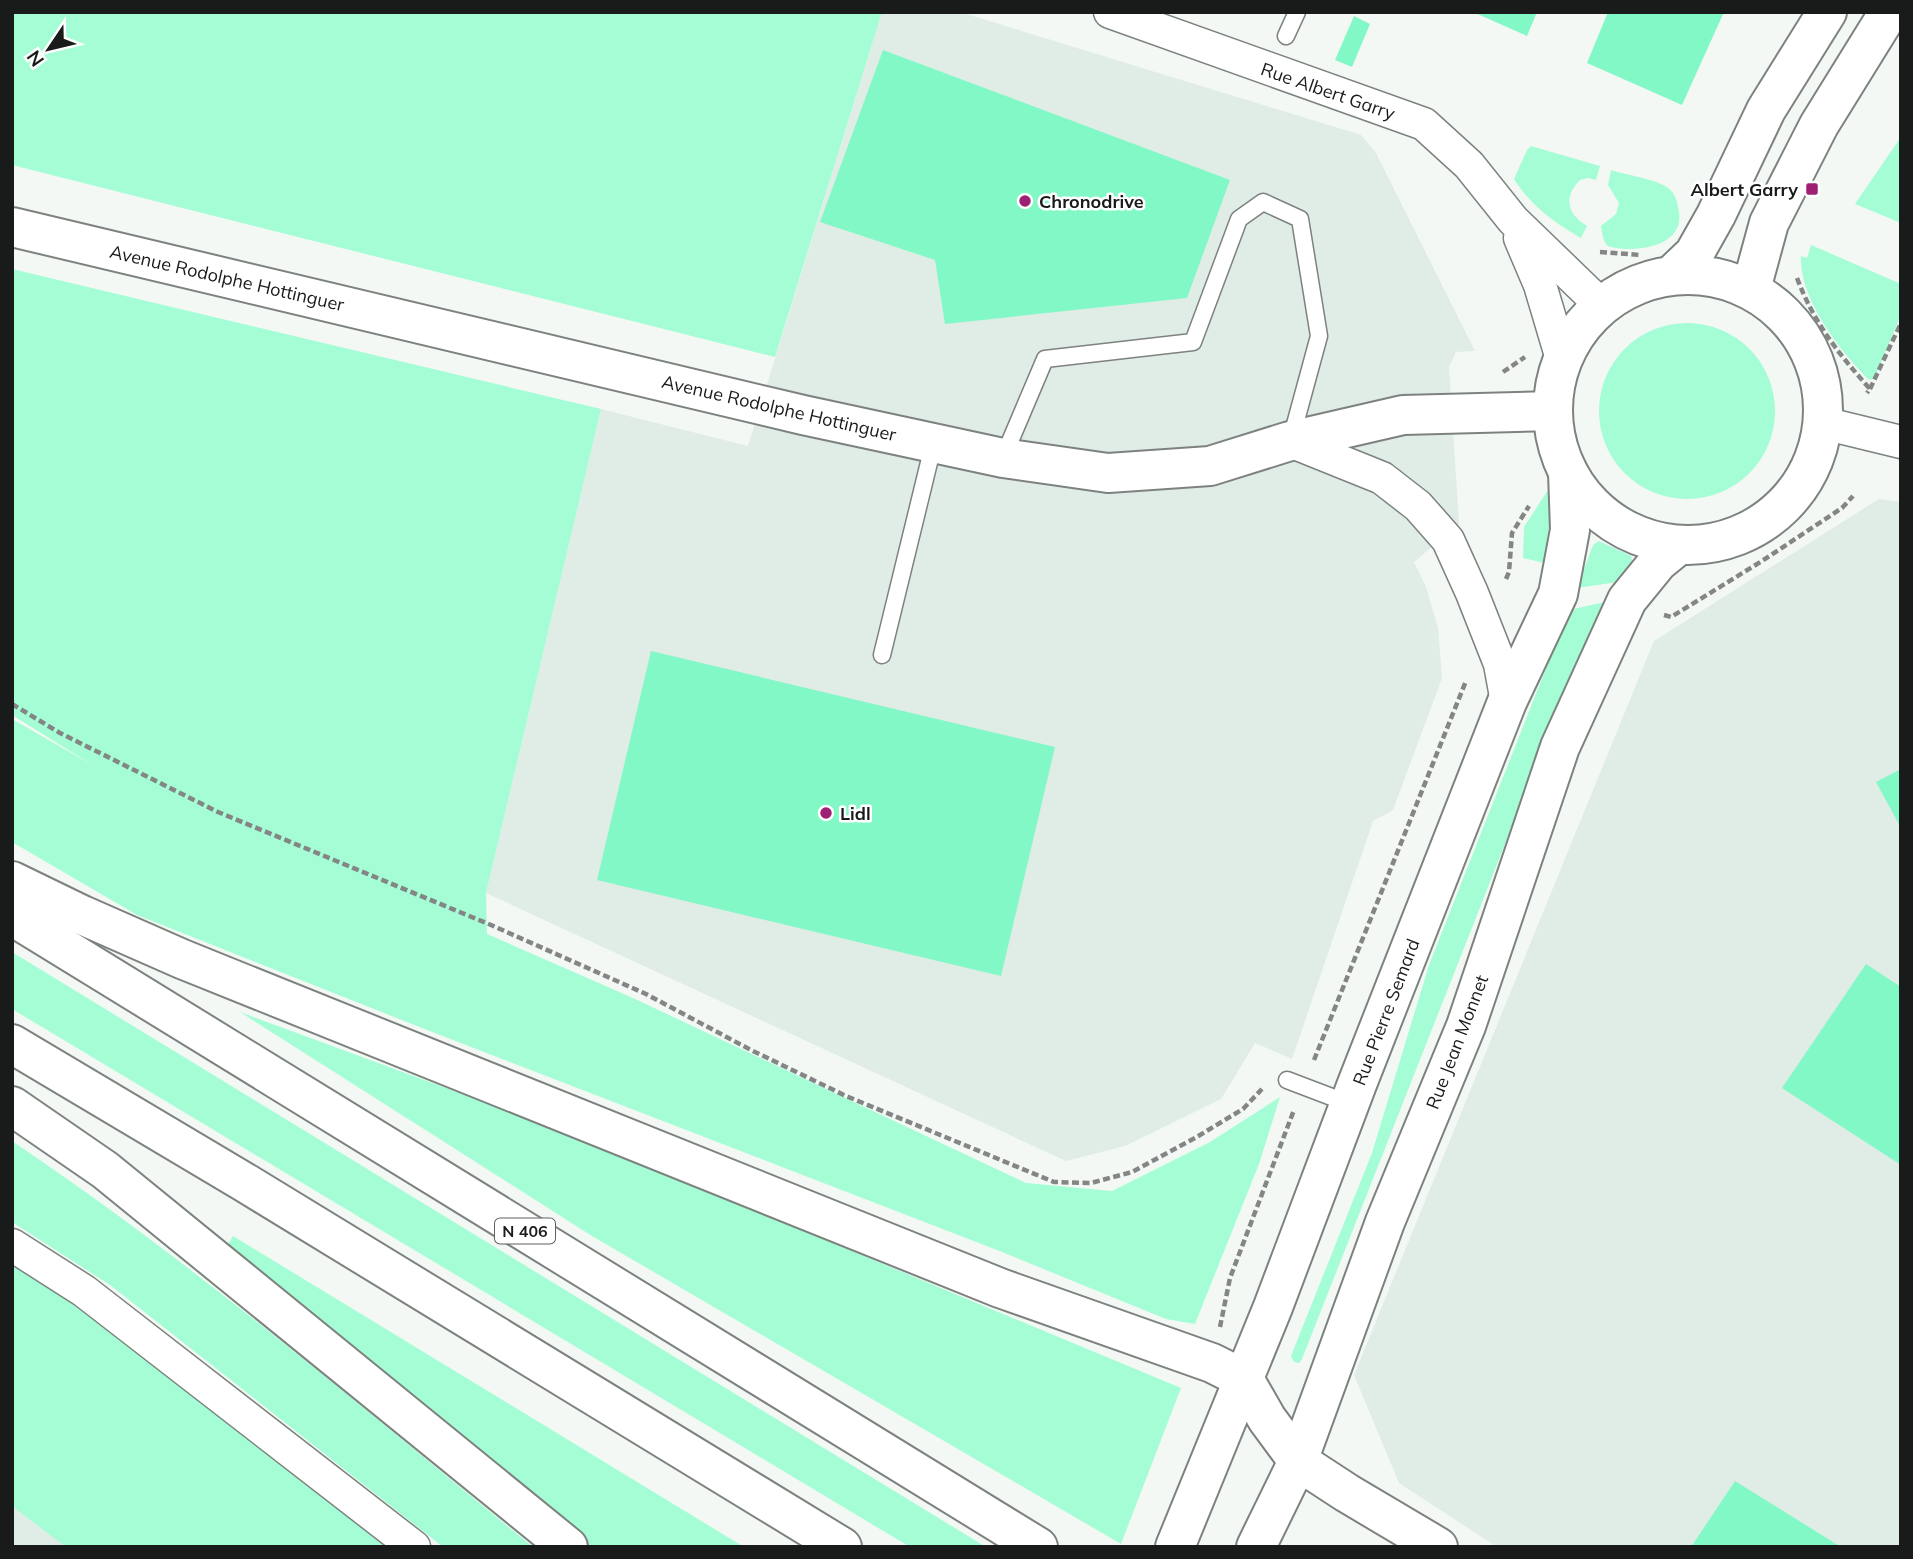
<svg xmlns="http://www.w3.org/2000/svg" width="1913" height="1559" font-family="Mulish,sans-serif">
<rect width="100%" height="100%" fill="#f3f8f5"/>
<g fill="#e0ece6">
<path d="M 882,12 L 960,12 L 1361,135 L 1376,153 L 1475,351 L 1456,352 L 1449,367 L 1459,524 L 1414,562 L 1426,587 L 1438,628 L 1442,678 L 1393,810 L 1373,821 L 1292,1059 L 1255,1043 L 1221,1099 L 1125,1146 L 1066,1161 L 486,893 L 601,409 L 748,446 Z"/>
<path d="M 1879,499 L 1901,502 L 1901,1547 L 1497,1547 L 1399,1483 L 1354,1375 L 1654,641 Z"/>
<path d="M 12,1500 L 71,1547 L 12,1547 Z"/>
</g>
<g fill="#a4fdd5">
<path d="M 12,12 L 882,12 L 775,357 L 12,165 Z"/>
<path d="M 1901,137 L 1901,223 L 1855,204 Z"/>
<path d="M 1531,146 L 1600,166 L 1596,180 L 1588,178 L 1580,180 C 1563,197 1567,214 1587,226 L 1581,238 C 1554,222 1531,206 1514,179 L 1527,150 Z"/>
<path d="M 1611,170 C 1626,175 1656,179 1668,188 C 1674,192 1677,200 1678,207 C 1687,241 1651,250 1624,249 C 1620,248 1613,248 1608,246 C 1603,242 1602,232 1601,226 L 1616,214 L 1619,203 L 1608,185 Z"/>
<path d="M 1811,245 L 1901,284 L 1901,315 L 1874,379 L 1869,380 C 1840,351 1799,299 1801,256 L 1807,258 Z"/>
<path d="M 12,269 L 601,409 L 486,893 L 487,934 L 633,998 L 1026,1183 L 1112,1191 L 1210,1142 L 1280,1097 L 1259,1164 L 1195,1324 L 1166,1319 L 997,1250 L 422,1028 L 137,915 L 12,842 L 12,719 L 94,766 L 12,715 Z"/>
<circle cx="1687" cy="411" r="88"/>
<path d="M 1548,490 L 1551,506 L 1545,563 L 1523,558 L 1524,527 Z"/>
<path d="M 1599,541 L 1631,556 L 1633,565 L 1618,582 L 1577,588 L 1593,545 Z"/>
<path d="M 1605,602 L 1546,740 L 1302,1359 L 1299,1363 L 1294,1362 L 1291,1356 L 1372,1153 L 1429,965 L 1569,610 Z"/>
<path d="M 12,952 L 986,1547 L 910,1547 L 12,1009 Z"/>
<path d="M 240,1012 L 566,1132 L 1181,1388 L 1121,1544 L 592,1236 Z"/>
<path d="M 12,1141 C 195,1264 363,1408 533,1547 L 443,1547 L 110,1285 L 12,1222 Z"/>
<path d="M 233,1236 L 744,1547 L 592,1547 L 224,1251 Z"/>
<path d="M 12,1265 L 95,1318 L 386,1547 L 66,1547 L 12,1506 Z"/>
</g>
<g fill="#83f8c7">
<path d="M 1473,12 L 1537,12 L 1527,36 Z"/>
<path d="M 1608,12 L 1724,12 L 1682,105 L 1587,63 Z"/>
<path d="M 1354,16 L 1370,24 L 1352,67 L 1335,60 Z"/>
<path d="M 883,50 L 1230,180 L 1187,298 L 945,324 L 935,260 L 820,222 Z"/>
<path d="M 651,651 L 1055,747 L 1001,976 L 597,880 Z"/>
<path d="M 1901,769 L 1901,828 L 1876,782 Z"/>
<path d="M 1866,964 L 1901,987 L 1901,1165 L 1782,1088 Z"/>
<path d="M 1735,1481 L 1841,1547 L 1691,1547 Z"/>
</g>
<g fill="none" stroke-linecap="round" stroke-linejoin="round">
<defs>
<g id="service">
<path d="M 1286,36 L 1297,12"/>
<path d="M 1003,458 L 1045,359 L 1193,342 L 1239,219 L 1263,202 L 1300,219 L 1319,336 L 1291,439"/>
<path d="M 882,655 L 934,442"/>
<path d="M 1287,1080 L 1350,1104"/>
</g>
<g id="minor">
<path d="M 1110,12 L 1424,124 L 1469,165 L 1513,220 L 1601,305"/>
<path d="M 1520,238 L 1540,285 L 1562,359"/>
<path d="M 1823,423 L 1901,442"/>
<path d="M 1290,441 L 1382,478 L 1418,506 L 1448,540 L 1472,593 L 1500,664 L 1507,702"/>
<path d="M 12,1245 L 84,1291 L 414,1547"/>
</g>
<g id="tertiary">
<path d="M 12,227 L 803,415 L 1003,458 L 1108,473 L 1210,466 L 1290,441 L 1403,415 L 1553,411"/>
<path d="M 1673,274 L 1694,254 L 1716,215 L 1766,110 L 1827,12"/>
<path d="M 1751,289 L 1769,223 L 1819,125 L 1889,12"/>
</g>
<g id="secondary">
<circle cx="1688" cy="410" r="135"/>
<path d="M 1244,1379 L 1267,1419 L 1298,1461 L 1347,1493 L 1438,1547"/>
<path d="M 1175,1547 L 1273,1307 L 1357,1084 L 1507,702 L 1558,594 L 1570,530 L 1568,472"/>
<path d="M 1256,1547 L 1298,1461 L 1385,1222 L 1466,1026 L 1560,747 L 1627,600 L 1658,562 L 1674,549"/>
</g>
<g id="trunk">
<path d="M 12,881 L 82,915 L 182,959 L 1000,1288 L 1212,1363 L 1244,1379"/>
<path d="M 12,916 L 1038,1547"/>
<path d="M 12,1044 L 244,1182 L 842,1547"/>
<path d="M 12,1106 L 105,1170 L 568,1547"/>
</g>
</defs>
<use href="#service" stroke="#7d827f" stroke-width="19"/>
<use href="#minor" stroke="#7d827f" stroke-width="35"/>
<use href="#tertiary" stroke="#7d827f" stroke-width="42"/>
<use href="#secondary" stroke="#7d827f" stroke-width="42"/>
<use href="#trunk" stroke="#7d827f" stroke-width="42"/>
<g stroke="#838684" stroke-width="4.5" stroke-dasharray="7 3.5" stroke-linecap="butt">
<path d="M 1600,252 L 1640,255"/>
<path d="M 1797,278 C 1814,323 1838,353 1870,389 L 1867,393"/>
<path d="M 1503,372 L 1525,357"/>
<path d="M 1870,389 L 1901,323"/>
<path d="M 1506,579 L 1509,572 L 1512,533 L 1529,506"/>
<path d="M 1664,615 L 1671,617 L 1762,561 L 1842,508 L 1853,496"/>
<path d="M 12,704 L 60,733 L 218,812 L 491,925 L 646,994 L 751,1050 L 846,1096 L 1054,1182 L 1091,1183 L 1132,1172 L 1195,1138 L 1243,1109 L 1262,1089"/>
<path d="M 1314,1060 L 1466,681"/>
<path d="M 1220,1327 L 1230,1278 L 1294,1110"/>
</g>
<use href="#service" stroke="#fff" stroke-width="16"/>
<use href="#minor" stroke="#fff" stroke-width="32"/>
<use href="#tertiary" stroke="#fff" stroke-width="38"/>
<use href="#secondary" stroke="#fff" stroke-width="38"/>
<use href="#trunk" stroke="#fff" stroke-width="38"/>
</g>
<g fill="#9d2075" stroke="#fff" stroke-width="2.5">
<rect x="1805" y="182" width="14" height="14" rx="3.5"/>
<circle cx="1025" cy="201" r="7"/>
<circle cx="826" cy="813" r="7"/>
</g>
<g text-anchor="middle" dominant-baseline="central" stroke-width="5" stroke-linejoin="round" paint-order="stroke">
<rect fill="#fff" stroke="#5e5f5f" stroke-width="2" x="495" y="1218.5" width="60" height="25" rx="5"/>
<g font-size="16" font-weight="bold" fill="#191a1a">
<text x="525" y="1231">N 406</text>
</g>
<g font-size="18" fill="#191a1a" stroke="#fff">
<text transform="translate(1328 91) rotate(19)">Rue Albert Garry</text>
<text transform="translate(227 278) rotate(13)">Avenue Rodolphe Hottinguer</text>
<text transform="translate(779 408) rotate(13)">Avenue Rodolphe Hottinguer</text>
<text transform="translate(1386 1012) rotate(-69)">Rue Pierre Semard</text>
<text transform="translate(1457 1042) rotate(-69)">Rue Jean Monnet</text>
</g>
<g font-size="18" font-weight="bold" fill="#191a1a" stroke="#fff" text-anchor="start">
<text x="1798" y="189" text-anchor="end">Albert Garry</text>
<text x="1039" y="201">Chronodrive</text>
<text x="840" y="813">Lidl</text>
</g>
</g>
<rect width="1913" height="1559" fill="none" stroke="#191a1a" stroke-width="28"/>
<g transform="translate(49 49) rotate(235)" stroke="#ffffff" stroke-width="5" paint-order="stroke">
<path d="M0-5L12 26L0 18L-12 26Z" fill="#191a1a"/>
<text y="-10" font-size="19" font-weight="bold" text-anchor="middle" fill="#191a1a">N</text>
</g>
</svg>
